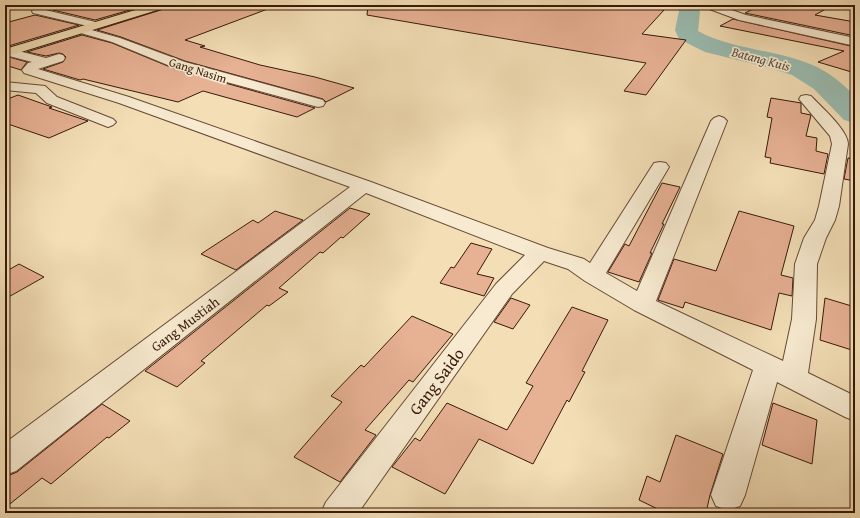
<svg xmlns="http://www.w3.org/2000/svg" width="860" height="518" font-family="'Gentium Book Plus',serif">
<rect width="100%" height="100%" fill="#f3deb6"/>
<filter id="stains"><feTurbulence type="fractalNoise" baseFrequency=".005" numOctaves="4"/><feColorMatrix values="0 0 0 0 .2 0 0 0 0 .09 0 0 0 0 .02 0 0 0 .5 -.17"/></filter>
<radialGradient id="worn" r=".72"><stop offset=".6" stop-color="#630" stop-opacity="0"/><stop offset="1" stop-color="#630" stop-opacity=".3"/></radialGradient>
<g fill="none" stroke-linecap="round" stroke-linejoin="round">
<path fill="#9bbcb1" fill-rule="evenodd" d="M 674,5 L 697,5 L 700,12 L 698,31 C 733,50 774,49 810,64 C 828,71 842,83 855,96 L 855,123 L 844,120 L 814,89 L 792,75 L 770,68 L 705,52 L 679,39 L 675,30 L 679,11 Z"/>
</g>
<g fill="#e7b194" stroke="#38190a">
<path d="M 71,5 L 147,5 L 95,20 L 53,10 Z"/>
<path d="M 169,5 L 273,5 L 273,7 L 185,40 L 205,46 L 200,47 L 260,65 L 315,77 L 354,88 L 326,102 L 323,99 L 185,61 L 121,37 L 97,30 L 167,8 Z"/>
<path d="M 368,5 L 629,5 L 664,10 L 642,34 L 686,40 L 646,95 L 624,91 L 646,63 L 367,15 Z"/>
<path d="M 761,5 L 833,5 L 815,15 L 855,22 L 855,36 L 745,13 Z"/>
<path d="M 35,15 L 79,25 L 5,47 L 5,23 Z"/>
<path d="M 733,19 L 855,47 L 855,73 L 818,62 L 844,51 L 720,26 Z"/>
<path d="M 82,35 L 112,43 L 175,69 L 315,108 L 297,117 L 203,91 L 178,102 L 83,79 L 80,80 L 43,69 L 63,62 L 66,57 L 63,54 L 59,53 L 46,56 L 27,52 Z"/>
<path d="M 9,57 L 27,62 L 21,70 L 5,65 L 5,58 Z"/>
<path d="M 18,95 L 52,107 L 49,108 L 88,121 L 49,138 L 5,123 L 5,100 Z"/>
<path d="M 771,98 L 801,103 L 801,113 L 811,115 L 806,136 L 817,138 L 816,151 L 828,154 L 824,174 L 770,163 L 771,158 L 765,157 L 772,118 L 767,117 Z"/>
<path d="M 848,158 L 855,159 L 855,181 L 844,179 Z"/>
<path d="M 662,183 L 680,187 L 662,224 L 664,224 L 650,253 L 652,253 L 639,282 L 608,272 L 625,244 L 629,246 Z"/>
<path d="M 350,208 L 370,214 L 343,238 L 341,237 L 323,253 L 320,252 L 279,288 L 288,292 L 269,306 L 267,305 L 201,361 L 205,363 L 177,387 L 145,371 Z"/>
<path d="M 275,211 L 303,220 L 236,270 L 201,254 L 253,220 L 258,223 Z"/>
<path d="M 739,211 L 794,226 L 781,275 L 793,278 L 792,296 L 779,293 L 771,330 L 685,302 L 683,308 L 658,300 L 674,259 L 716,271 Z"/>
<path d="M 471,243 L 492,249 L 477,274 L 494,278 L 484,296 L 440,283 L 451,267 L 454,268 Z"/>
<path d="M 19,264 L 44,277 L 5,299 L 5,272 Z"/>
<path d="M 511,298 L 530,305 L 513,329 L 494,322 Z"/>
<path d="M 825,298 L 855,307 L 855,351 L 820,340 Z"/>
<path d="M 572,307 L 608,320 L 582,371 L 585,372 L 569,402 L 567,400 L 533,464 L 479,439 L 445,494 L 392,467 L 415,438 L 420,441 L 447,403 L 507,430 L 533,386 L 526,383 Z"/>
<path d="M 412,316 L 453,334 L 413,382 L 409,380 L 365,430 L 376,435 L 340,482 L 294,457 L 342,402 L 331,396 L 361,365 L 364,367 Z"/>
<path d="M 773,403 L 817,420 L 812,464 L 762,445 Z"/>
<path d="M 102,404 L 130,421 L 109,438 L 107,437 L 51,484 L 42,478 L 5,508 L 5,477 L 17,472 Z"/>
<path d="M 676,435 L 723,454 L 710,495 L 706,513 L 666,513 L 639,500 L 647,476 L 660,482 Z"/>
</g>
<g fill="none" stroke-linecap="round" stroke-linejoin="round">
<defs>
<g id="minor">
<path d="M 703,5 L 717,5 L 746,15 L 855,38 L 855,46 L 739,20 L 704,7 Z"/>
<path d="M 842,5 L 855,5 L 855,9 L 843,7 Z"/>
<path d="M 37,8 L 100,23 L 101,25 L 96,28 L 33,13 L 32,11 L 33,9 Z"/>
<path d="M 81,27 L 120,38 L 185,62 L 323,100 L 325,103 L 323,106 L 318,107 L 175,68 L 112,42 L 77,32 L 75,30 Z"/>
<path d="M 7,48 L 46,58 L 59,54 L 63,55 L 65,58 L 63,61 L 38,69 L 129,97 L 371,182 L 548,248 L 584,259 L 590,263 L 654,163 L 660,162 L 666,163 L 669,167 L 606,273 L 637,291 L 711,121 L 714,118 L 719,116 L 724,118 L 727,121 L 656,301 L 783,361 L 792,319 L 795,264 L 804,238 L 815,220 L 819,206 L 832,144 L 830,136 L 799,99 L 801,96 L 806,95 L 811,96 C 821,107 848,130 848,144 L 839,206 L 835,220 L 826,238 L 817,264 L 816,319 L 808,373 L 855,396 L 855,421 L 845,417 L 777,382 L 745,495 L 740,506 L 728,510 L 716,506 L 711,495 L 753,370 L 634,310 L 585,281 L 568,269 L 544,261 L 512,294 L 358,513 L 321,513 L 326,502 L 496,284 L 525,255 L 366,193 L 16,471 L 5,475 L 5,443 L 350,187 L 119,103 L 24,73 L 22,70 L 28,63 L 32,62 L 5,55 L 5,49 Z"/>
<path d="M 5,82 L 45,86 L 57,97 L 113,119 L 116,122 L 113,125 L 108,127 L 103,125 L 47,103 L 36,93 L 5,90 Z"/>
</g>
<path id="highway" d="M 152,5 L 168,5 L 167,7 L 5,57 L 5,49 Z"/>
</defs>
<use href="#minor" stroke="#674a35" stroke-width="2"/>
<use href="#highway" stroke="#38190a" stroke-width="2"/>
<use href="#minor" fill="#f7ead0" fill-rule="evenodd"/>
<use href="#highway" fill="#f3deb6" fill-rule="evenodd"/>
</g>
<g text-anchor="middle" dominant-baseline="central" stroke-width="3.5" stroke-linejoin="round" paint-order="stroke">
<g font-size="12" fill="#38190a" stroke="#f7ead0">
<text transform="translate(198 70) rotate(17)">Gang Nasim</text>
</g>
<g font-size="13" font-style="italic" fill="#564a3c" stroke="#f7ead0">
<text transform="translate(761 59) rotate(15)">Batang Kuis</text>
</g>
<g font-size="14" fill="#38190a" stroke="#f7ead0">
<text transform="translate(185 324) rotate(-37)">Gang Mustiah</text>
</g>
<g font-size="17" fill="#38190a" stroke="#f7ead0">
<text transform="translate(436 381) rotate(-53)">Gang Saido</text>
</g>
</g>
<rect width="860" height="518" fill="none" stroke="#f3deb6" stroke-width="20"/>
<rect x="6" y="6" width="848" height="506" fill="none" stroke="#38190a" stroke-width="2"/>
<rect x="10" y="10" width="840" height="498" fill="none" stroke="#38190a"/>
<rect width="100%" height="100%" filter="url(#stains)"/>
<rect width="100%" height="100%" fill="url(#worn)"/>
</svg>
